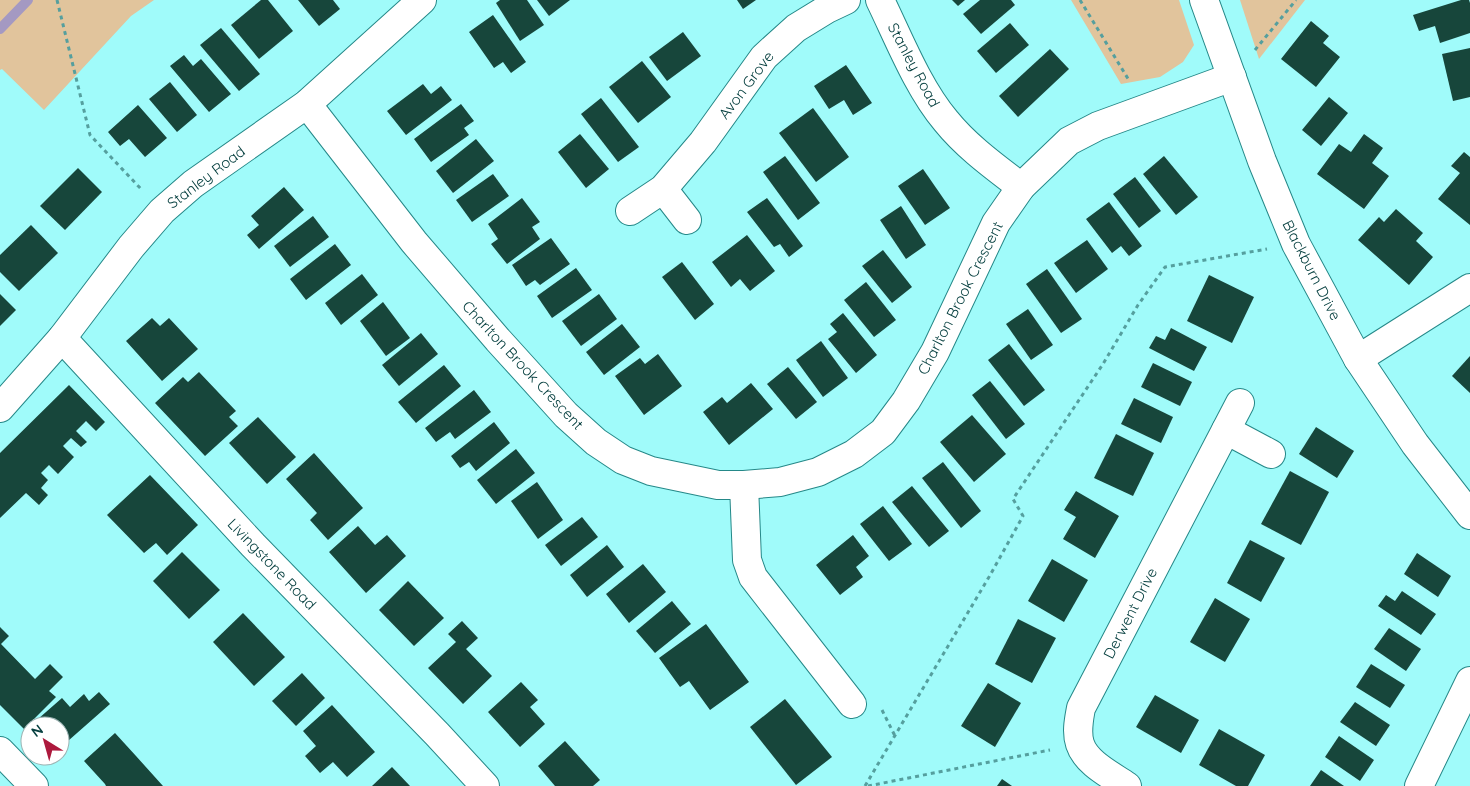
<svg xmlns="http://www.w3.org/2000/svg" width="1470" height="786" font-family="Quicksand,sans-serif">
<rect width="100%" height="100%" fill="#a0fbfa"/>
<g fill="#e1c49c">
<path d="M 0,0 L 154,0 L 131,16 L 44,110 L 2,69 L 0,70 Z"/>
<path d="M 1071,0 L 1179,0 L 1194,45 L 1183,62 L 1160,77 L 1121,84 Z"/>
<path d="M 1240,0 L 1305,0 L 1259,59 Z"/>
</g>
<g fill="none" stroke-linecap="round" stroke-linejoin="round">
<path stroke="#a499c2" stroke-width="10" d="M 0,29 L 28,0"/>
</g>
<g fill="#17463b">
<path d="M 261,0 L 268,0 L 293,31 L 259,59 L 231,25 Z"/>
<path d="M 298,0 L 333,0 L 340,9 L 319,26 Z"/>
<path d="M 500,0 L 527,0 L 544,25 L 520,41 L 496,3 Z"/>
<path d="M 537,0 L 570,0 L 549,16 Z"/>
<path d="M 737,0 L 756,0 L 743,9 Z"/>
<path d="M 952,0 L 965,0 L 958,6 Z"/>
<path d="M 980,0 L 1011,0 L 1015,5 L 981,34 L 963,14 Z"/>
<path d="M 1461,0 L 1469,0 L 1470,3 L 1470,33 L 1440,43 L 1435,26 L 1419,31 L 1413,15 Z"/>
<path d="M 493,15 L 526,62 L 511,73 L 503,62 L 494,68 L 469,32 Z"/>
<path d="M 1311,21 L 1329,36 L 1323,43 L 1340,57 L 1316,87 L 1281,59 Z"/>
<path d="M 1010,23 L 1029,45 L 996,73 L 977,51 Z"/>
<path d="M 221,28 L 260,74 L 239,91 L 200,45 Z"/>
<path d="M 683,32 L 701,56 L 667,81 L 649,57 Z"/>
<path d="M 1470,48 L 1470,97 L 1453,101 L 1442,54 Z"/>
<path d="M 1050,49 L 1069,69 L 1018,117 L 999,96 Z"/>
<path d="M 184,55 L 193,66 L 201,59 L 231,94 L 209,112 L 170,66 Z"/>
<path d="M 642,61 L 671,97 L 638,123 L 609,87 Z"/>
<path d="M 846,65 L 872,103 L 853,115 L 844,100 L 829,109 L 814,86 Z"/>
<path d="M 170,82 L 197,115 L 177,132 L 149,99 Z"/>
<path d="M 423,84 L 431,94 L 441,86 L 452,100 L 406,135 L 387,111 Z"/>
<path d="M 1329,97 L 1348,113 L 1321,146 L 1302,130 Z"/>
<path d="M 601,98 L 639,147 L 618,162 L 581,114 Z"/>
<path d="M 461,104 L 474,121 L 464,128 L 469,135 L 431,162 L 414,139 Z"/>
<path d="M 138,105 L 167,138 L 145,157 L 129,139 L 120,146 L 108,132 Z"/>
<path d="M 813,108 L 849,157 L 816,182 L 779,133 Z"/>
<path d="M 580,134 L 609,169 L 586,188 L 558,152 Z"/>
<path d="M 1364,134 L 1383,148 L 1372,163 L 1389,176 L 1364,209 L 1317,174 L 1339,144 L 1351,152 Z"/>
<path d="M 476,139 L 494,161 L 453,193 L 436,171 Z"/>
<path d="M 1464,152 L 1470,157 L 1470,225 L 1438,199 L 1460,173 L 1451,166 Z"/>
<path d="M 785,156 L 820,203 L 798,220 L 763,172 Z"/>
<path d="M 1164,156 L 1198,197 L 1176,215 L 1143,174 Z"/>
<path d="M 78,168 L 102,192 L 65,230 L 40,206 Z"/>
<path d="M 923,169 L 950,208 L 925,225 L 898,186 Z"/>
<path d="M 493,174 L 509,196 L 472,222 L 456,200 Z"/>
<path d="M 1135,177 L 1161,211 L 1139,228 L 1113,194 Z"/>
<path d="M 284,187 L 304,210 L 259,249 L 247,235 L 259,225 L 251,216 Z"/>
<path d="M 522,198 L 540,222 L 532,227 L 540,239 L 507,264 L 491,244 L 498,239 L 488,224 Z"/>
<path d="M 767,198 L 803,246 L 789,257 L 780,244 L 774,247 L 747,212 Z"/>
<path d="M 1109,202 L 1142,246 L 1129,256 L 1121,246 L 1112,253 L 1086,219 Z"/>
<path d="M 901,206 L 926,245 L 906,259 L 880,220 Z"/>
<path d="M 1396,209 L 1423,233 L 1416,241 L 1433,257 L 1409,285 L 1358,240 L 1379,217 L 1384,222 Z"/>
<path d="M 313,216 L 329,237 L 290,267 L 274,246 Z"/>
<path d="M 31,225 L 58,253 L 19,291 L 0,272 L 0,255 Z"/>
<path d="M 747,235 L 775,271 L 750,291 L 740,279 L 731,287 L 712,262 Z"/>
<path d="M 551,238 L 570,264 L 540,285 L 535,280 L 526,286 L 512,265 Z"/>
<path d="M 1087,240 L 1108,269 L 1076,293 L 1054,263 Z"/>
<path d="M 335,244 L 351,265 L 306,300 L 290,279 Z"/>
<path d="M 883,250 L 912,287 L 892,303 L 862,266 Z"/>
<path d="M 682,262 L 714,304 L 695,320 L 662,277 Z"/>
<path d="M 576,268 L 592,290 L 552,318 L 537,296 Z"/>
<path d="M 1047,269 L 1082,319 L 1061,333 L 1026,284 Z"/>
<path d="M 362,274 L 378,295 L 341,325 L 325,303 Z"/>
<path d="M 1209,275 L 1254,297 L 1232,343 L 1187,321 Z"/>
<path d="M 866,282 L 896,320 L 874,337 L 844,300 Z"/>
<path d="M 0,294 L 16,310 L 0,326 Z"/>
<path d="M 599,294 L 617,319 L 581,346 L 562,321 Z"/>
<path d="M 383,302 L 410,338 L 386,356 L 360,321 Z"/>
<path d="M 1028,309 L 1053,345 L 1031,360 L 1006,324 Z"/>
<path d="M 843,313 L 877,355 L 856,373 L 828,339 L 837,332 L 830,324 Z"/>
<path d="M 152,318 L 160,326 L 169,318 L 198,349 L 162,381 L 126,341 Z"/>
<path d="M 622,324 L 640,347 L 604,375 L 586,352 Z"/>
<path d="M 1171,328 L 1207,347 L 1194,371 L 1149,348 L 1156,336 L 1165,340 Z"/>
<path d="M 421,333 L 438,354 L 399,386 L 382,365 Z"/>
<path d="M 821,341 L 848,378 L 823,397 L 796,360 Z"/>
<path d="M 1009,344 L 1045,390 L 1024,406 L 988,360 Z"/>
<path d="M 658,354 L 682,386 L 644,415 L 615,376 L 640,358 L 645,364 Z"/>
<path d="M 1470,356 L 1470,393 L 1452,376 Z"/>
<path d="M 1153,363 L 1192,382 L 1180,406 L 1141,387 Z"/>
<path d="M 444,365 L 461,386 L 416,423 L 398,402 Z"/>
<path d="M 788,367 L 817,402 L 796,419 L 767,384 Z"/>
<path d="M 199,372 L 236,411 L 229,417 L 238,426 L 205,456 L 155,403 L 183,377 L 188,382 Z"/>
<path d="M 990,381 L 1025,424 L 1006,439 L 972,395 Z"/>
<path d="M 751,383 L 773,409 L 729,445 L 703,412 L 722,397 L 727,403 Z"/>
<path d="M 69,385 L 105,422 L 96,431 L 86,421 L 76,431 L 87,442 L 81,447 L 71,438 L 63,446 L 74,457 L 58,474 L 49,465 L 41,473 L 48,480 L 41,488 L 48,495 L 39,505 L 26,493 L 0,518 L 0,453 Z"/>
<path d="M 474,390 L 491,412 L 455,439 L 450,432 L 436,442 L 425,428 Z"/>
<path d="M 1134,398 L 1173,417 L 1161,443 L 1121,424 Z"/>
<path d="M 972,415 L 1006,454 L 974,482 L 940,442 Z"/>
<path d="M 258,417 L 296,457 L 267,484 L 229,443 Z"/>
<path d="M 494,422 L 510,443 L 476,471 L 469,462 L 460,468 L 451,456 Z"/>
<path d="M 1316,427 L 1354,451 L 1337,478 L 1299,454 Z"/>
<path d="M 1116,434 L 1154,453 L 1133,496 L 1094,478 Z"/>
<path d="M 516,449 L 535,473 L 496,504 L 477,480 Z"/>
<path d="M 314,453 L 363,508 L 328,540 L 310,520 L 317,513 L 286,479 Z"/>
<path d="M 943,462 L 981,511 L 961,528 L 922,478 Z"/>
<path d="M 1290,471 L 1329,492 L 1301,545 L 1261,524 Z"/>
<path d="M 150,475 L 198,525 L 167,555 L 156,543 L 144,553 L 107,515 Z"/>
<path d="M 537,482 L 563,520 L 538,539 L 511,501 Z"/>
<path d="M 912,486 L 949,531 L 929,547 L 892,502 Z"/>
<path d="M 1076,491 L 1119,516 L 1095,558 L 1063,539 L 1076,517 L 1064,510 Z"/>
<path d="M 883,506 L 912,544 L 889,561 L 860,524 Z"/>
<path d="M 582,517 L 598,537 L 561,566 L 545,545 Z"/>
<path d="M 358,526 L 375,545 L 387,535 L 406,556 L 366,593 L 329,552 Z"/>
<path d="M 853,535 L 869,556 L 856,567 L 863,577 L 840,595 L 816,565 Z"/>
<path d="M 1250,540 L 1285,558 L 1261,602 L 1227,583 Z"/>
<path d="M 607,545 L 624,567 L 587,597 L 570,575 Z"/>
<path d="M 182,552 L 220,590 L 189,619 L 153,581 Z"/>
<path d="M 1417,553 L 1451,576 L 1438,597 L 1404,574 Z"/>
<path d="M 1052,559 L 1088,580 L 1064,622 L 1028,601 Z"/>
<path d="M 643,564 L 666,592 L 629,623 L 606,594 Z"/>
<path d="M 408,581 L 444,618 L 414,646 L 379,610 Z"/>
<path d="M 1402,591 L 1436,614 L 1421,635 L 1378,606 L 1386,595 L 1395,601 Z"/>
<path d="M 1215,598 L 1250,619 L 1225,662 L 1190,642 Z"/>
<path d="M 672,601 L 691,624 L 655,653 L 636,631 Z"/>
<path d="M 243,613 L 285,657 L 254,686 L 213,642 Z"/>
<path d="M 1018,619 L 1056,638 L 1032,683 L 995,664 Z"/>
<path d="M 462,621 L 478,638 L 466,649 L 492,676 L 463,704 L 428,668 L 456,642 L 448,634 Z"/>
<path d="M 706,624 L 749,682 L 710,710 L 689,681 L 680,687 L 659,658 Z"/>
<path d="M 0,627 L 9,636 L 1,644 L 35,679 L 50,664 L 63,677 L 49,691 L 56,697 L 24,729 L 0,705 Z"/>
<path d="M 1389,628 L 1421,649 L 1406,671 L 1374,649 Z"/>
<path d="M 1371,664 L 1405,685 L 1390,708 L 1356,687 Z"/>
<path d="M 302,673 L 325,698 L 296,726 L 272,701 Z"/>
<path d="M 521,682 L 538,700 L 530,707 L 545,724 L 520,747 L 488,712 Z"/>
<path d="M 988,683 L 1021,703 L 995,747 L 961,726 Z"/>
<path d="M 99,692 L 110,704 L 60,748 L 60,726 L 44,726 L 38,719 L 62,698 L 70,707 L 84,694 L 89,701 Z"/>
<path d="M 1155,695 L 1199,720 L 1181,753 L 1136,727 Z"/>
<path d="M 785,699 L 832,757 L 796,785 L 750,727 Z"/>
<path d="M 1355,702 L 1390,725 L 1376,746 L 1340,722 Z"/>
<path d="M 332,705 L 375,752 L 347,777 L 333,762 L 320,773 L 305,756 L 316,746 L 303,731 Z"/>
<path d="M 1219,729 L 1265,755 L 1248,786 L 1236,786 L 1199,765 Z"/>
<path d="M 115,733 L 136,756 L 163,786 L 106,786 L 105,784 L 84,761 Z"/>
<path d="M 1339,736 L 1374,760 L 1360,781 L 1325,757 Z"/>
<path d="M 565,741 L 600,780 L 593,786 L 555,786 L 538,766 Z"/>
<path d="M 392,767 L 410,786 L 372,786 Z"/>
<path d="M 1321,770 L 1344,786 L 1310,786 Z"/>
<path d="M 1002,779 L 1012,786 L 997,786 Z"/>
</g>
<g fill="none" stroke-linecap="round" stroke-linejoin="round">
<defs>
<g id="minor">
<path d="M 880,0 C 899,39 918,88 946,121 C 967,147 995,167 1021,187"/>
<path d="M 1204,0 L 1262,161 L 1296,244 L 1358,359 L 1415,444 L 1470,515"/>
<path d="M 307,104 L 414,242 L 498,340 L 566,415 L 596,442 L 623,460 L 651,471 L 718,485 L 744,485 L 780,482 L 818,472 L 854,454 L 883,432 L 906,401 L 935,352 L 996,223 L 1021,187 L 1069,141 L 1098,126 L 1232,77"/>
<path d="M 663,189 L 687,220"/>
<path d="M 630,211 L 663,189 L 703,142 L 764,57 L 796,28 L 827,9 L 846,0"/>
<path d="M 62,338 L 253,545 L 437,734 L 485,786"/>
<path d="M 1358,359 L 1470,288"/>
<path d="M 0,408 L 62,338 L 131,247 L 162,211 L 193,184 L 307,104 L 422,0"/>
<path d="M 1226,430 L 1271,454"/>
<path d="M 744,485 L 747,560 L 753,577 L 852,704"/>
<path d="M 0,751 L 34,786"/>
<path d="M 1127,786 C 1111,775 1086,763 1080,744 C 1076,732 1079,719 1081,708 L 1240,403"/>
<path d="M 1419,786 L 1470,681"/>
</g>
</defs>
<use href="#minor" stroke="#258888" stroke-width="30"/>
<g stroke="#559f9e" stroke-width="3" stroke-dasharray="4 4" stroke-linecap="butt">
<path d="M 57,0 L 90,135 L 142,190"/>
<path d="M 1080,0 L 1130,82"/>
<path d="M 1255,50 L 1296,0"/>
<path d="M 882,710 L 895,736"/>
<path d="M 865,786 L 989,577 L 1023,516 L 1013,499 L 1103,364 L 1138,305 L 1165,267 L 1267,249"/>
<path d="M 868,786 L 1050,750"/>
</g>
<use href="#minor" stroke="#fff" stroke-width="28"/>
</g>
<g text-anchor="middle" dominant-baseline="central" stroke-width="5" stroke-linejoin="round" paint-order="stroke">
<g font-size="15" fill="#074040" stroke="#fff">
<text transform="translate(914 65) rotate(62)">Stanley Road</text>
<text transform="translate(746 85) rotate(-53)">Avon Grove</text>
<text transform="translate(206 177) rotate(-37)">Stanley Road</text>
<text transform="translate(1312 270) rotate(63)">Blackburn Drive</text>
<text transform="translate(960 298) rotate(-63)">Charlton Brook Crescent</text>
<text transform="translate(523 365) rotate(47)">Charlton Brook Crescent</text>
<text transform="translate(272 564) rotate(46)">Livingstone Road</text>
<text transform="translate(1130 613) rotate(-63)">Derwent Drive</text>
</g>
</g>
<g transform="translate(45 741) rotate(323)"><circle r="24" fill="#ffffff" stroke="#9cb3b3"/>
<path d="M0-4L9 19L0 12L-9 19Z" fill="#ad193d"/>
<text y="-8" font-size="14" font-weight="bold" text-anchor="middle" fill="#074040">N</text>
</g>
</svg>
